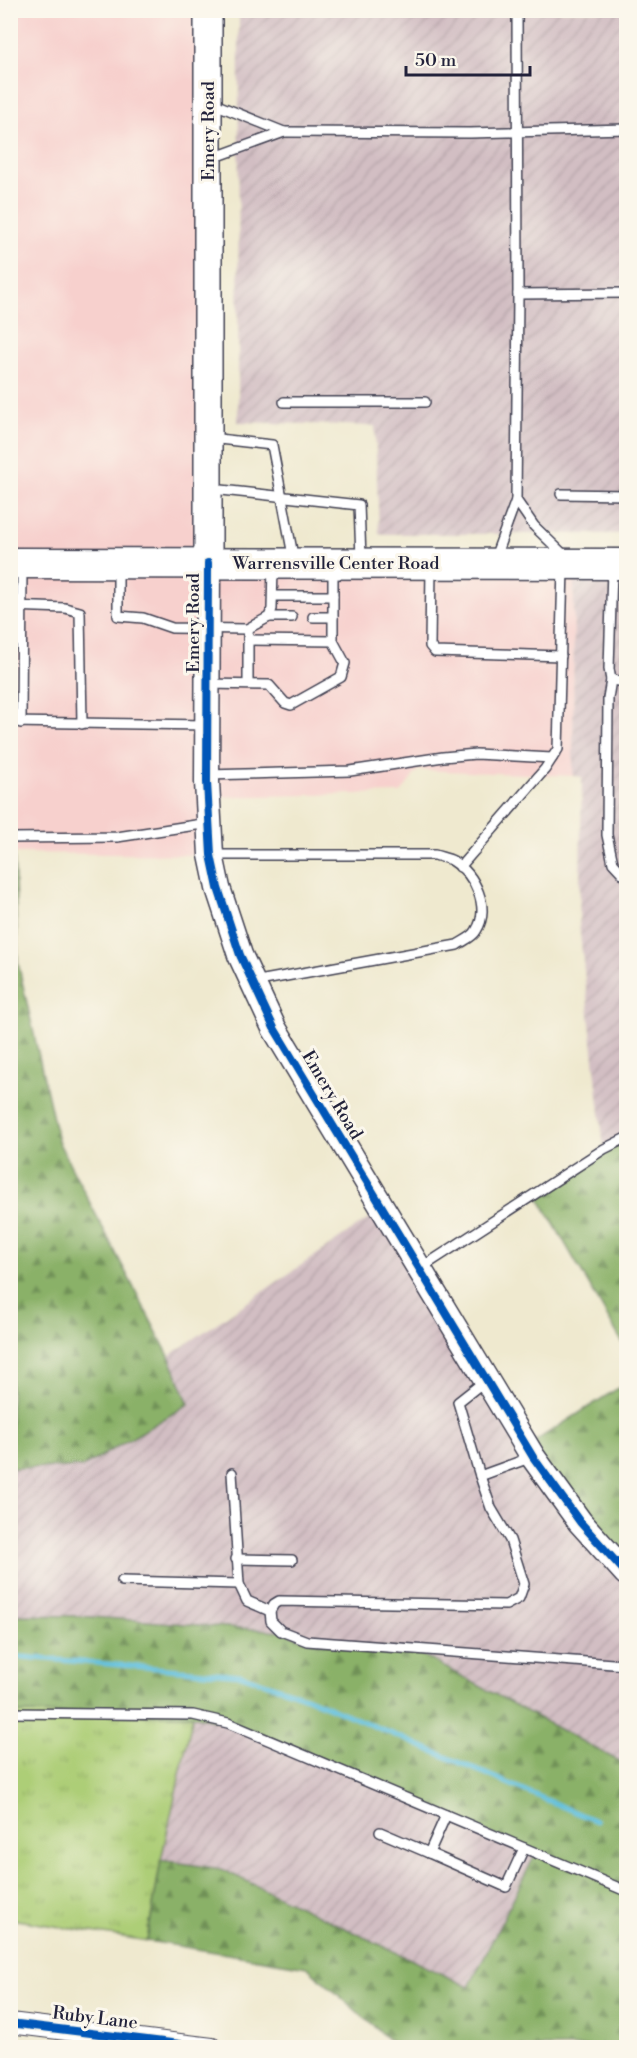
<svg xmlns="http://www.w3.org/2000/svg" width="637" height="2058" font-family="'Libre Bodoni',serif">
<defs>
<pattern id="industrial-furrows" width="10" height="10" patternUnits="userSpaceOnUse" patternTransform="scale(1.5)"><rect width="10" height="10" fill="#d2bec3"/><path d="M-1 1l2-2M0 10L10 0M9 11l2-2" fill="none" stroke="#b4a3a8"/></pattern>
<pattern id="grass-tufts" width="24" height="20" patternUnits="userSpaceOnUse" patternTransform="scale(1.5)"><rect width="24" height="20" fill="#adce77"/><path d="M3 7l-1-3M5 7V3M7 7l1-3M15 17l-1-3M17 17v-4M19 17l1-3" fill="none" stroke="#95b168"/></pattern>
<pattern id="forest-firs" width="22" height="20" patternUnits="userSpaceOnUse" patternTransform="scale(1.5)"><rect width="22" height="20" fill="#8ab168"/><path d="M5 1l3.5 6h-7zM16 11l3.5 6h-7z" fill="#709057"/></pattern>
</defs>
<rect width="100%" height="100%" fill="#fbf7ec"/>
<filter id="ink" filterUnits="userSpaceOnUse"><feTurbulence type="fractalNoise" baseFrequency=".0167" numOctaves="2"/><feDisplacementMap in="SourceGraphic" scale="12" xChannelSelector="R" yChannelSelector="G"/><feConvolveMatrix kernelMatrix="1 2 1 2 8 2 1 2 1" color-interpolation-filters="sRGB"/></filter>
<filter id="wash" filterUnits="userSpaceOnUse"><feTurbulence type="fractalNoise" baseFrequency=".008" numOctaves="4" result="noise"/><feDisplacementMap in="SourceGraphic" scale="24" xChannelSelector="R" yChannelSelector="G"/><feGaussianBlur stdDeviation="1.35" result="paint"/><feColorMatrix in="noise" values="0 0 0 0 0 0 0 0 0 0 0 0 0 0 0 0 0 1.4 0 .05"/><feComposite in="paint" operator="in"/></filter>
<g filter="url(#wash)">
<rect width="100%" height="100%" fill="#efe9cf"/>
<path fill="#f7d0cd" d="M 11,11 L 208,11 L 208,563 L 574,564 L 573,776 L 418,770 L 401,793 L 208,797 L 211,855 L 11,853 Z"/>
<g fill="url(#industrial-furrows)">
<path d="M 239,11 L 626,11 L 626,534 L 379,534 L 375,426 L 238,422 Z"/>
<path d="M 574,564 L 626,564 L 626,1138 L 604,1149 L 579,925 L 582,777 L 573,776 Z"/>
<path d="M 383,1209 L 533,1457 L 626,1573 L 626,1765 L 413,1650 L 337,1644 L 281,1631 L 78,1616 L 11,1615 L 11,1468 L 83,1467 L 189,1404 L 169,1356 Z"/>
<path d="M 193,1715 L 228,1723 L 536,1853 L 469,1987 L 221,1869 L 161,1860 Z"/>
</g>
<path fill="url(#grass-tufts)" stroke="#687859" stroke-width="1.5" d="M 10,1713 L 193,1715 L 161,1860 L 147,1941 L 11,1919 Z"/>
<g fill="url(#forest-firs)" stroke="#566a52" stroke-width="1.5">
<path d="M 11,853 L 14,853 L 18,963 L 58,1141 L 169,1356 L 189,1404 L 83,1467 L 11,1468 Z"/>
<path d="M 626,1138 L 626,1349 L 536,1193 Z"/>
<path d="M 626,1383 L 626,1573 L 526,1447 Z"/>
<path d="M 11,1615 L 78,1616 L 281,1631 L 307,1641 L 413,1650 L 626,1765 L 626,2047 L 397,2047 L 307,1967 L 147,1941 L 161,1860 L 221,1869 L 469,1987 L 536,1853 L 228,1723 L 192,1715 L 11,1713 Z"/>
</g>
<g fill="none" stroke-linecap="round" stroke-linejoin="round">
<path stroke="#60c0de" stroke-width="5" d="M 10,1656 L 241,1675 L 306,1697 L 596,1821"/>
</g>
</g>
<g filter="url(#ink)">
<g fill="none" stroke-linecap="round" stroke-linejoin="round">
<defs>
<g id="service">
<path d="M 517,10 L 518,294"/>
<path d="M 284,132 L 470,133 L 626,129"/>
<path d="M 210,159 L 284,132 L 212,103"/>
<path d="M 284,402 L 425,402"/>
<path d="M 210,438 L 272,445 L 294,561"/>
<path d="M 212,489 L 359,505 L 361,558"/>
<path d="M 561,494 L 626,495"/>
<path d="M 516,500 L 518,294 L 626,293"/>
<path d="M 494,560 L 516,500 L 534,526 L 565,556"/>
<path d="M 431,567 L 430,646 L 435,652 L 561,656"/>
<path d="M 118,568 L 118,616 L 143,618 L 172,628 L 247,629 L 269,617 L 272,609 L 273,566"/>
<path d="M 612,569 L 609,669 L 611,680 L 626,682"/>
<path d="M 273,596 L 333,596"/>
<path d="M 10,606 L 65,608 L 80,612 L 82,724"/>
<path d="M 269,617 L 292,617"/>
<path d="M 313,617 L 333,617"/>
<path d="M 248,635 L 248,684"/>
<path d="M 248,640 L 333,641"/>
<path d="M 611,680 L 608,698 L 607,835 L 613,863 L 626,877"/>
<path d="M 208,684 L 269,685 L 285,703 L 291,705 L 341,677 L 345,663 L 333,641 L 333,569"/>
<path d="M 10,722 L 206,725"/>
<path d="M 21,723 L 22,566"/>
<path d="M 208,775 L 350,771 L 443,757 L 476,754 L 552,758"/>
<path d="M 10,838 L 117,837 L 209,823"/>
<path d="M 214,855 L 435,855 C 440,857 448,858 453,861 C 475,874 491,908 476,931 C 473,937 463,941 457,945 L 253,982"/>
<path d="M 460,867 L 545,769 L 558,749 L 563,569"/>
<path d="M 421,1268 L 604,1149 L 626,1138"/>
<path d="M 486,1380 L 458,1402 L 480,1476 L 532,1457"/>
<path d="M 232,1473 L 239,1584 L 247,1601 L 270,1611"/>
<path d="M 480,1476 L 491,1508 L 510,1540 L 524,1584 L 519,1598 L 506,1605 L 279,1601 L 274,1604 L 270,1611 L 271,1621 L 281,1631 L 307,1641 L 626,1665"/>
<path d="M 236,1559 L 292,1560"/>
<path d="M 122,1581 L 239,1584"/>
<path d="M 10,1713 L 193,1715 L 228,1723 L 626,1891"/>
<path d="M 446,1815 L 429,1853 L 506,1887 L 524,1848"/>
<path d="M 380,1832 L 429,1853"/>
</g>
<path id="minor" d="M 10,2023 L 212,2048"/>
<path id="tertiary" d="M 208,563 L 207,782 L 211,855 L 218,888 L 240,955 L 274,1028 L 533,1457 L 580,1522 L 626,1573"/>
<path id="secondary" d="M 208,563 L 208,10"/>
<path id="primary" d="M 10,563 L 626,564"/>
</defs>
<use href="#service" stroke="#414051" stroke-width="12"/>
<use href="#minor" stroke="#414051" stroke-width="22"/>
<use href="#tertiary" stroke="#414051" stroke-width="27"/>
<use href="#secondary" stroke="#414051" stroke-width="30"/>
<use href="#primary" stroke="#414051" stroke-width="33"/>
<use href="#service" stroke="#fff" stroke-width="9"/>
<use href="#minor" stroke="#fff" stroke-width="20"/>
<use href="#tertiary" stroke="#fff" stroke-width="24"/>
<use href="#secondary" stroke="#fff" stroke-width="27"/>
<use href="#primary" stroke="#fff" stroke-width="30"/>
<defs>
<g id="cycleway">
<path d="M 208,563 L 207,782 L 211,855 L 218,888 L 240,955 L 274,1028 L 533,1457 L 580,1522 L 626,1573"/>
<path d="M 10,2023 L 212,2048"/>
</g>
</defs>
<use href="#cycleway" stroke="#fbf7ec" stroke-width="11"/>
<use href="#cycleway" stroke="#0057b8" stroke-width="8"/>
</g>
</g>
<g text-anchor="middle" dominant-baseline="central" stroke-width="6" stroke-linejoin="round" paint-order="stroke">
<g font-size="18" fill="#22223b" stroke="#fbf7ec">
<text transform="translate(208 131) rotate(-90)">Emery Road</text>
<text x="336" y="563">Warrensville Center Road</text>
<text transform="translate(193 623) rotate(-90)">Emery Road</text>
<text transform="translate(332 1095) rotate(59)">Emery Road</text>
<text transform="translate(95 2018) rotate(7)">Ruby Lane</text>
</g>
</g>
<rect width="637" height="2058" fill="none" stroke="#fbf7ec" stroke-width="36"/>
<path d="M406 66v9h124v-9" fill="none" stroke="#22223b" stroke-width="3"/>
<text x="415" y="66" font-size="18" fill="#22223b" stroke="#fbf7ec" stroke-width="4.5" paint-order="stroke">50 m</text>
</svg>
